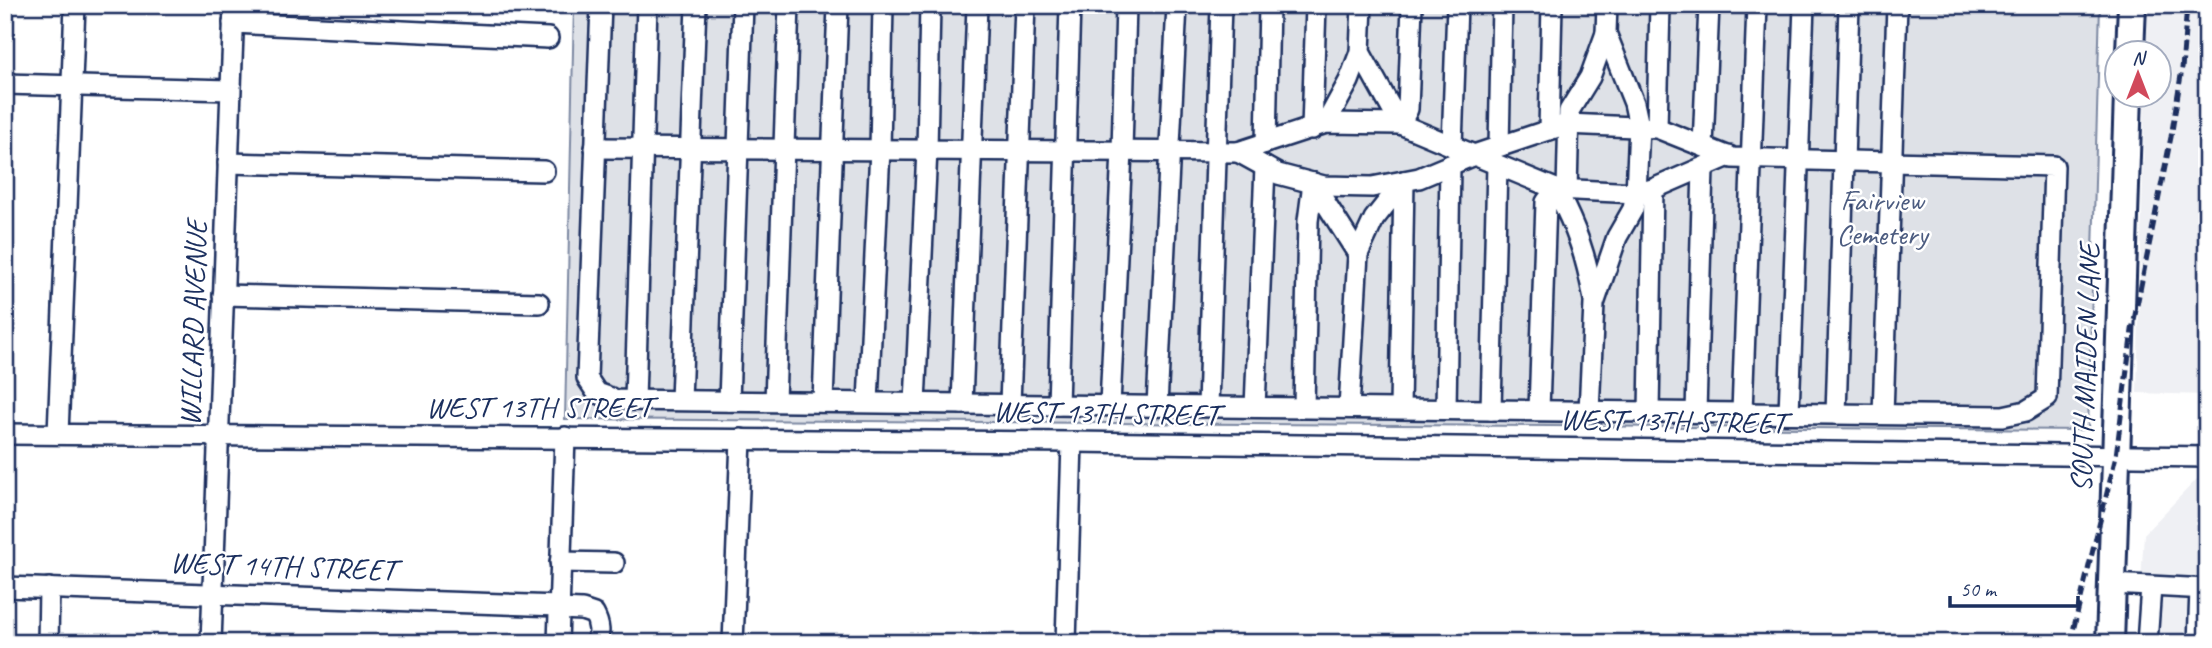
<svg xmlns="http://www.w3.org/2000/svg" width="2212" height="648" font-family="Caveat,sans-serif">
<rect width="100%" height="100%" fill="#fff"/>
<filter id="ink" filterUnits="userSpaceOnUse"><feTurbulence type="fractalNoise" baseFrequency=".0143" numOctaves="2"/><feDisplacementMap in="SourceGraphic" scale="14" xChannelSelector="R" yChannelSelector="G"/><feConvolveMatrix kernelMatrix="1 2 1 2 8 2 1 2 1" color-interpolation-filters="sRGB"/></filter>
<g filter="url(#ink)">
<g fill="#eff0f4">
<path d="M 2147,5 L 2207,5 L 2207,395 L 2137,393 L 2145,95 L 2160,94 L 2160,52 L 2146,52 Z"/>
<path d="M 2197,479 L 2207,479 L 2207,643 L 2137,643 L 2144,534 Z"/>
</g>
<path fill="#dee1e7" stroke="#7c88a2" stroke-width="2" d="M 574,5 L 2100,5 L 2088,430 L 565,419 Z"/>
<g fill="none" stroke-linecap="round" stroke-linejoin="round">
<defs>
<g id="minor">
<path d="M 601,5 L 587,378 L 597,393 L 617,400 L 2003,416 L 2026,411 L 2047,398 L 2054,166 L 1732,158 L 1657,128 L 1567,124 L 1474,155 L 1556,189 L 1636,193 L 1653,189 L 1729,156"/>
<path d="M 1362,5 L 1360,52 L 1400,124 L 1408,109 L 1412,5"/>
<path d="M 233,23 L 548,38"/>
<path d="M 5,84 L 230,90"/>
<path d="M 1326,123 L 1400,124 L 1474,155 L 1419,178 L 1372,187 L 1324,186 L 1278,174 L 1238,152 Z"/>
<path d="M 1326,123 L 1349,81 L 1360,52"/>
<path d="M 1657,128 L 1660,5"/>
<path d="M 1312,129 L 1316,5"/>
<path d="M 1549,129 L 1552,5"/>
<path d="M 1266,143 L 1269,5"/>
<path d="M 1452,146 L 1457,5"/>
<path d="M 1499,146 L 1502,5"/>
<path d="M 1703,146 L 1709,5"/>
<path d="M 595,148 L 1238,152"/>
<path d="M 228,163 L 544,171"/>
<path d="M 1313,183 L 1358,254"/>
<path d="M 1567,190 L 1569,111 L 1590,77 L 1606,33"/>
<path d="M 223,295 L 539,303"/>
<path d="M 635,400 L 647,5"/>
<path d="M 681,400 L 696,5"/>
<path d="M 729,401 L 743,5"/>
<path d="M 775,401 L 789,5"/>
<path d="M 823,402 L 838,5"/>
<path d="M 868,402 L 880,149 L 883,5"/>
<path d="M 915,403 L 927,150 L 930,5"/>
<path d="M 962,404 L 977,5"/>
<path d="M 1010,404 L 1025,5"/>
<path d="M 1058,405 L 1070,5"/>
<path d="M 1110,405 L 1122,151 L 1126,5"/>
<path d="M 1157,406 L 1177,5"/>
<path d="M 1208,406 L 1221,5"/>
<path d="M 1255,407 L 1265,167"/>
<path d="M 1304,407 L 1308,221 L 1313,183"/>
<path d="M 1349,408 L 1358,254 L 1374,219 L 1404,181"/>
<path d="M 1400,408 L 1404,181"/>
<path d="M 1446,409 L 1450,165"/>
<path d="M 1491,410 L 1497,165"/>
<path d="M 1539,410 L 1546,202 L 1556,189 C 1577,230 1586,255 1594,300"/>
<path d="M 1589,411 L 1594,304 L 1617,237 L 1633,209 L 1636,193 L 1639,126 L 1634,103 L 1606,33 L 1607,5"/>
<path d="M 1649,411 L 1653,189"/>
<path d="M 1696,412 L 1703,168"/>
<path d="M 1742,412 L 1757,5"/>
<path d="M 1789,413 L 1804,5"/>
<path d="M 1836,414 L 1849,5"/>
<path d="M 1883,414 L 1897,5"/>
<path d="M 5,434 L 1072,442 L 2207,457"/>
<path d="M 58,434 L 75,5"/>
<path d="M 560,562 L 614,563"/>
<path d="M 2112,584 L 2207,589"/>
<path d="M 5,587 L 559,606"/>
<path d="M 559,609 L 582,610 L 594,614 C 599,623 602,636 594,643"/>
<path d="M 48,643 L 49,588"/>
<path d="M 211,643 L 234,5"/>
<path d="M 558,643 L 565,437"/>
<path d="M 733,643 L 741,439"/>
<path d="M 1066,643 L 1072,442"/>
<path d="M 2147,643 L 2151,587"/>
<path d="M 2198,643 L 2200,589"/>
</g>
<g id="major">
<path d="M 2130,52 L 2132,5"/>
<path d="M 2110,643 L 2128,94"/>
</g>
</defs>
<use href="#minor" stroke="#1b2f5e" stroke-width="24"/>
<use href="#major" stroke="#1b2f5e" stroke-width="32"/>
<use href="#minor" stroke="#fff" stroke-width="19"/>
<use href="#major" stroke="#fff" stroke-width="26"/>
<path stroke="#1b2f5e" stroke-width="5" stroke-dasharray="10 5" stroke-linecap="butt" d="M 2070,643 L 2116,456 L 2132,330 L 2171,137 L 2182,69 L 2187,5"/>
</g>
</g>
<g text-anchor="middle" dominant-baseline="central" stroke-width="5" stroke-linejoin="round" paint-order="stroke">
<g font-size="30" fill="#4c5c80" stroke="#fff">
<text x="1882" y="200">Fairview<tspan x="1882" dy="34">Cemetery</tspan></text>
</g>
<g font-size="30" fill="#1b2f5e" stroke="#fff">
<text transform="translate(193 323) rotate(-88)">WILLARD AVENUE</text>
<text transform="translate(2085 368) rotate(-88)">SOUTH MAIDEN LANE</text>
<text x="539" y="407">WEST 13TH STREET</text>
<text transform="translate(1106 413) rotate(1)">WEST 13TH STREET</text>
<text transform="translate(1673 421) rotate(1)">WEST 13TH STREET</text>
<text transform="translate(283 566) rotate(2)">WEST 14TH STREET</text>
</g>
</g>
<rect width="2212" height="648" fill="none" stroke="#fff" stroke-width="28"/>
<rect x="14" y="14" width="2184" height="620" fill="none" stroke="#1b2f5e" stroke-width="2.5" filter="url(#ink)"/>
<g transform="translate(2138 74)"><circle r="33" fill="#ffffff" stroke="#a4acbf" stroke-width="2"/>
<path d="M0-5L12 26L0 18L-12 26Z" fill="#d1495b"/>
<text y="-10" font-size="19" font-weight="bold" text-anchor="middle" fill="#1b2f5e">N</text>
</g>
<path d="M1950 596v10h128v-10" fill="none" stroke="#1b2f5e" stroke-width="3.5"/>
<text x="1960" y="596" font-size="21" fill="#1b2f5e" stroke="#ffffff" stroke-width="5" paint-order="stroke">50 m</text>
</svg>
